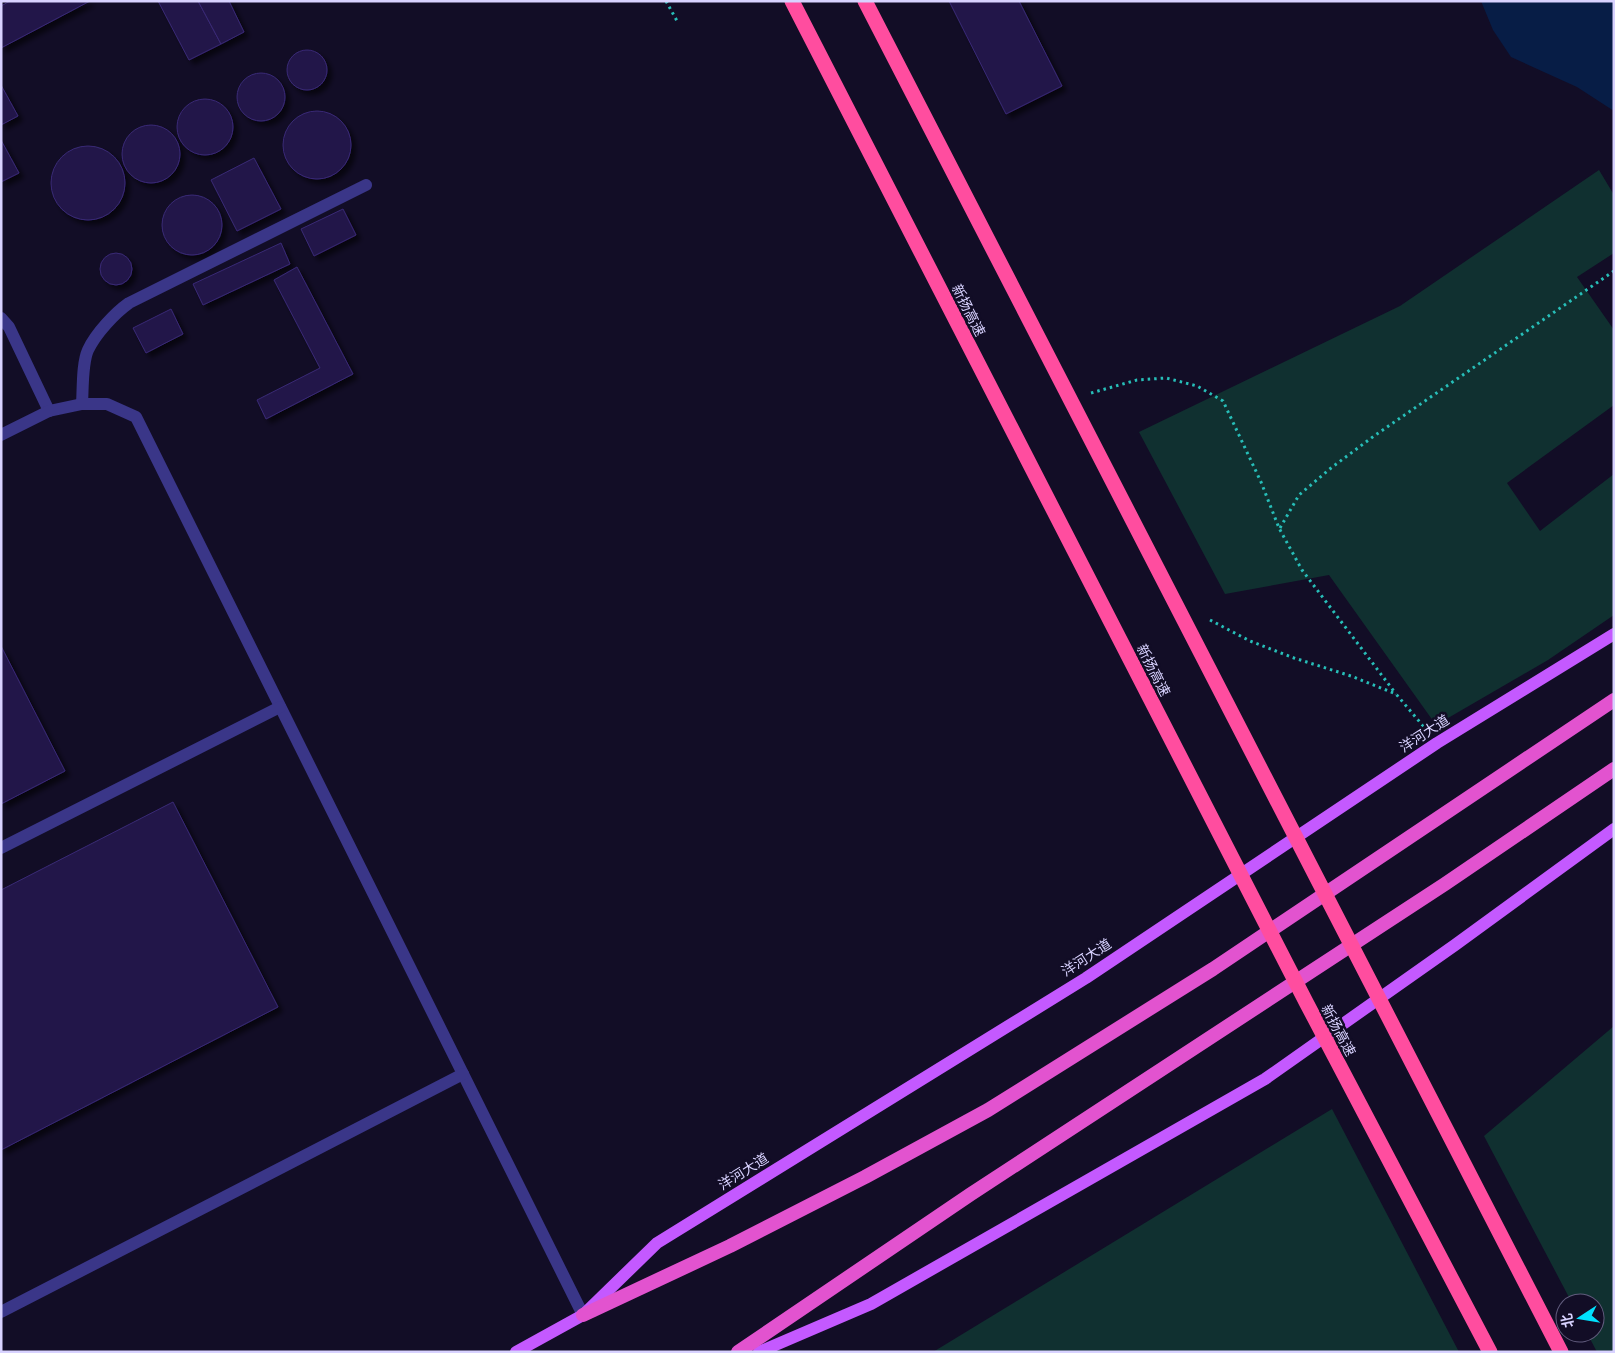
<svg xmlns="http://www.w3.org/2000/svg" width="1615" height="1353" font-family="Manrope,'Noto Sans SC',sans-serif">
<defs>
<filter id="shadow"><feDropShadow dx="4.5" dy="4.5" stdDeviation="2.5" flood-color="#0009"/></filter>
</defs>
<rect width="100%" height="100%" fill="#120d26"/>
<g fill="#103030">
<path d="M 1599,170 L 1614,195 L 1614,253 L 1577,277 L 1614,330 L 1614,405 L 1507,483 L 1540,531 L 1614,474 L 1614,615 L 1548,660 L 1436,725 L 1329,575 L 1225,594 L 1139,432 L 1400,306 Z"/>
<path d="M 1614,1026 L 1614,1352 L 1597,1352 L 1587,1333 L 1595,1333 L 1595,1303 L 1572,1303 L 1484,1136 Z"/>
<path d="M 1332,1109 L 1459,1352 L 933,1352 Z"/>
</g>
<path fill="#071d46" d="M 1481,1 L 1614,1 L 1614,111 L 1577,87 L 1511,57 L 1493,30 Z"/>
<g fill="#231848" stroke="#392976" filter="url(#shadow)">
<path d="M 10,1 L 90,1 L 1,48 L 1,6 Z"/>
<path d="M 158,1 L 198,1 L 221,44 L 189,60 Z"/>
<path d="M 198,1 L 229,1 L 244,32 L 221,44 Z"/>
<path d="M 949,1 L 1019,1 L 1062,86 L 1006,114 Z"/>
<circle cx="307" cy="70" r="20"/>
<circle cx="261" cy="97" r="24"/>
<path d="M 1,85 L 18,116 L 1,125 Z"/>
<circle cx="205" cy="127" r="28"/>
<circle cx="317" cy="145" r="34"/>
<circle cx="151" cy="154" r="29"/>
<path d="M 1,140 L 19,173 L 1,182 Z"/>
<circle cx="88" cy="183" r="37"/>
<path d="M 254,158 L 281,209 L 237,231 L 211,180 Z"/>
<circle cx="192" cy="225" r="30"/>
<path d="M 343,209 L 356,235 L 314,256 L 301,229 Z"/>
<path d="M 281,243 L 290,264 L 203,305 L 193,284 Z"/>
<circle cx="116" cy="269" r="16"/>
<path d="M 297,267 L 353,374 L 266,419 L 257,400 L 320,368 L 274,280 Z"/>
<path d="M 171,309 L 183,334 L 146,353 L 133,328 Z"/>
<path d="M 1,646 L 65,771 L 1,804 Z"/>
<path d="M 173,802 L 278,1007 L 1,1150 L 1,890 Z"/>
</g>
<g fill="none" stroke-linecap="round" stroke-linejoin="round">
<g stroke="#27beb8" stroke-width="3" stroke-dasharray="2.5 4" stroke-linecap="butt">
<path d="M 666,1 L 677,21"/>
<path d="M 1091,393 L 1137,380 L 1166,378 L 1197,386 L 1223,401 L 1261,482 L 1279,528 L 1302,570 L 1396,694"/>
<path d="M 1280,528 L 1299,495 L 1331,468 L 1374,436 L 1614,271"/>
<path d="M 1210,620 L 1250,641 L 1294,658 L 1351,676 L 1396,694 L 1424,727"/>
</g>
<g stroke="#3a3688" stroke-width="12">
<path d="M 1,318 L 9,327 L 49,411"/>
<path d="M 82,404 C 83,389 82,363 88,350 C 96,333 115,313 129,303 L 366,185"/>
<path d="M 1,435 L 49,411 L 82,404 L 107,404 L 136,417 L 583,1315"/>
<path d="M 1,848 L 280,707"/>
<path d="M 1,1312 L 463,1074"/>
</g>
<g stroke="#c459ff" stroke-width="12">
<path d="M 516,1352 L 583,1315 L 657,1243 L 1086,978 L 1437,743 L 1614,634"/>
<path d="M 759,1352 L 871,1304 L 1265,1079 L 1455,945 L 1614,829"/>
</g>
<g stroke="#e253cf" stroke-width="14">
<path d="M 583,1315 L 730,1246 L 865,1177 L 988,1110 L 1213,969 L 1614,700"/>
<path d="M 738,1352 L 971,1194 L 1445,884 L 1614,769"/>
</g>
<g stroke="#ff4d9f" stroke-width="15">
<path d="M 792,1 L 1306,1002 L 1490,1352"/>
<path d="M 865,1 L 1561,1352"/>
</g>
</g>
<g text-anchor="middle" dominant-baseline="central" stroke-width="5" stroke-linejoin="round" paint-order="stroke">
<g font-size="14" fill="#d8d2ff" stroke="#120d26">
<text transform="translate(969 310) rotate(63)">新扬高速</text>
<text transform="translate(1154 670) rotate(63)">新扬高速</text>
<text transform="translate(1424 733) rotate(-33)">洋河大道</text>
<text transform="translate(1086 957) rotate(-33)">洋河大道</text>
<text transform="translate(1339 1030) rotate(62)">新扬高速</text>
<text transform="translate(743 1171) rotate(-32)">洋河大道</text>
</g>
</g>
<rect width="1615" height="1353" fill="none" stroke="#d8d2ff" stroke-width="5"/>
<g transform="translate(1580 1318) rotate(258)"><circle r="24" fill="#120d26" stroke="#615c7d"/>
<path d="M0-4L9 19L0 12L-9 19Z" fill="#00e0fd"/>
<text y="-8" font-size="14" font-weight="bold" text-anchor="middle" fill="#d8d2ff">北</text>
</g>
</svg>
